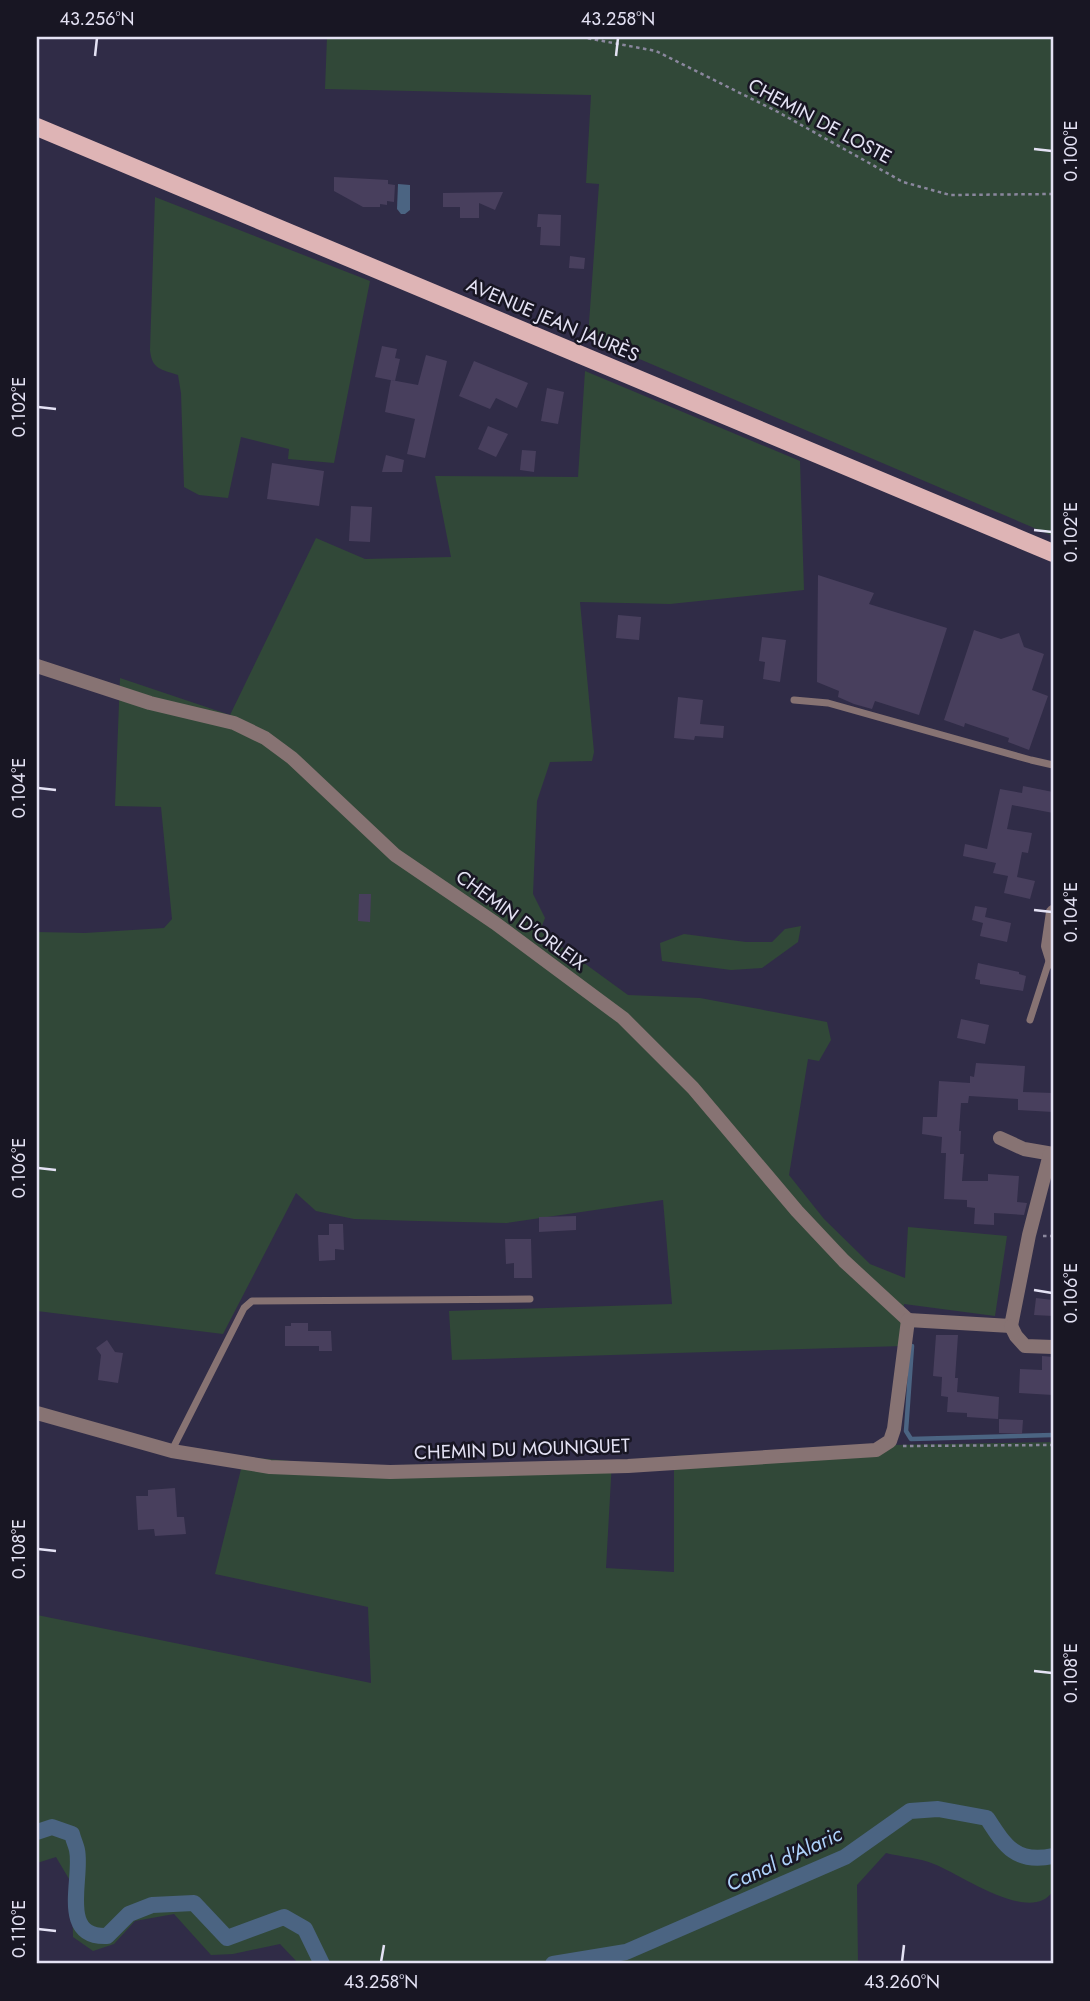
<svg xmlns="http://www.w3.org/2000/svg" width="1090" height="2001" font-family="Jost,sans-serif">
<rect width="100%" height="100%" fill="#302c47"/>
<g fill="#314838">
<path d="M 327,37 L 1053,37 L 1053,536 L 588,337 L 599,184 L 586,183 L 591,95 L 325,89 Z"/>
<path d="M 155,197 L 370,281 L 334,463 L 288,459 L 289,449 L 241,437 L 228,498 L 199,495 L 184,487 L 181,393 L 178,375 C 161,369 152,370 150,350 Z"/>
<path d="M 585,371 L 800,461 L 804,590 L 670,604 L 580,602 L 594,752 L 592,761 L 550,762 L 537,801 L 533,894 L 545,918 L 540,931 L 628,995 L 700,998 L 827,1022 L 831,1040 L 819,1061 L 808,1059 L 789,1175 L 824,1219 L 870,1264 L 905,1278 L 908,1227 L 1007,1236 L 995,1316 L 904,1304 L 902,1346 L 452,1360 L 449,1311 L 672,1304 L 663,1200 L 507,1223 L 417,1221 L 354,1219 L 316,1211 L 296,1193 L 223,1334 L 37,1311 L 37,932 L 85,933 L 164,928 L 172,919 L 161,807 L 115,806 L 120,678 L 230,715 L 316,538 L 365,559 L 451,557 L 435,476 L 578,477 Z"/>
<path d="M 801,926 L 798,942 L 762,968 L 731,970 L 662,961 L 660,943 L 684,934 L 746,942 L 772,942 L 785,929 Z"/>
<path d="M 1053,1442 L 1053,1891 C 1031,1925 962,1875 934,1864 C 920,1858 902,1857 886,1853 L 857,1885 L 858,1964 L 299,1964 L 280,1944 L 233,1954 L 211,1955 L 174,1914 L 135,1921 L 114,1944 L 93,1951 L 73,1937 L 72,1884 L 56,1857 L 37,1863 L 37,1615 L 371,1683 L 368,1607 L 215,1574 L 244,1457 L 348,1466 L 612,1461 L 606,1568 L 674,1572 L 674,1456 L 888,1445 Z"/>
</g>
<path fill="#4b6482" d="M 398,184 L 410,185 L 410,210 L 405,214 L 401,214 L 397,209 Z"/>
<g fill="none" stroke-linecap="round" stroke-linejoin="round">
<path stroke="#4b6482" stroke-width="4.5" d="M 912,1346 L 906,1431 L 911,1439 L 1053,1435"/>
<g stroke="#4b6482" stroke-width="16">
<path d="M 37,1832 L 52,1827 L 72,1834 C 73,1839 76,1845 77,1850 C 83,1878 58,1938 107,1936 L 129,1914 L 152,1905 L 194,1903 L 227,1938 L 284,1917 L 305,1929 L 322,1964"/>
<path d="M 553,1964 L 626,1952 L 845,1857 L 910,1811 L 938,1809 L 987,1818 C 1005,1846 1016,1864 1053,1856"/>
</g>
</g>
<g fill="#483f5d">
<path d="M 334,177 L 388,180 L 388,184 L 395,185 L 394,202 L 387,201 L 387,205 L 380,204 L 380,207 L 363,207 L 334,191 Z"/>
<path d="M 503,192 L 495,210 L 479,203 L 479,218 L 460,218 L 460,207 L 443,207 L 443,193 Z"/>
<path d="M 538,214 L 561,215 L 560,246 L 540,245 L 541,227 L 537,227 Z"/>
<path d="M 570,256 L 585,258 L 584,269 L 569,268 Z"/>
<path d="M 382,346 L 397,349 L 395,358 L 400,359 L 395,381 L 375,377 Z"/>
<path d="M 426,355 L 447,361 L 425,458 L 407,454 L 415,419 L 385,412 L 391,380 L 418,385 Z"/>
<path d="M 474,361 L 528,383 L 517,408 L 496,398 L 490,409 L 459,396 Z"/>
<path d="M 547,388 L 564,392 L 558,424 L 541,421 Z"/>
<path d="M 488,426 L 508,434 L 496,457 L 478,449 Z"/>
<path d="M 522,450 L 536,451 L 534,472 L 520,470 Z"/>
<path d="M 386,455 L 404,460 L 402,472 L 382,472 Z"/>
<path d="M 272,463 L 324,471 L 319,506 L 267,499 Z"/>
<path d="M 351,506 L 372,507 L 370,542 L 349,541 Z"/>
<path d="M 818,575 L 874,593 L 869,604 L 947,628 L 919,715 L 875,701 L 872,709 L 854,704 L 838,697 L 839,691 L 817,682 Z"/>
<path d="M 618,615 L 641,617 L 639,640 L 616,638 Z"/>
<path d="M 974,630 L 1001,639 L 1019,633 L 1024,647 L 1044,654 L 1032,690 L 1048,696 L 1029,750 L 1008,742 L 1009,738 L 965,723 L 964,727 L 944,720 Z"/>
<path d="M 762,637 L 786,640 L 780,682 L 763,679 L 765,662 L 759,661 Z"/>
<path d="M 678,697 L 703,700 L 700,724 L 724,726 L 723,738 L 695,736 L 694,740 L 674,738 Z"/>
<path d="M 1023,786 L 1053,792 L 1053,813 L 1012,805 L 1007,829 L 1032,833 L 1028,853 L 1022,852 L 1017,877 L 1035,881 L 1030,899 L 1004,893 L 1008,876 L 993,873 L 996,863 L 963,856 L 965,844 L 987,849 L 1000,789 L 1022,793 Z"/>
<path d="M 359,894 L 371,894 L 370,922 L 358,921 Z"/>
<path d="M 975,906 L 987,908 L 985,917 L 1011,923 L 1007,942 L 980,936 L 983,923 L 972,920 Z"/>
<path d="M 978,963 L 1019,972 L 1019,974 L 1026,976 L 1023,991 L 980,984 L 980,980 L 975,979 Z"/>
<path d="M 961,1019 L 989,1025 L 985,1044 L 957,1038 Z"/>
<path d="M 976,1063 L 1025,1066 L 1023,1092 L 1053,1093 L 1053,1112 L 1018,1110 L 1018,1099 L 969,1096 L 968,1103 L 961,1103 L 959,1131 L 961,1131 L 960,1154 L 964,1154 L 962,1181 L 988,1181 L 988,1174 L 1019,1176 L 1017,1202 L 1027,1203 L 1024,1215 L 994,1213 L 994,1225 L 974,1224 L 975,1208 L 967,1207 L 967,1200 L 944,1199 L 946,1153 L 941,1153 L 942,1137 L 922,1134 L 923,1117 L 937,1117 L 939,1081 L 970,1083 L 970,1076 L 974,1077 Z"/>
<path d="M 576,1216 L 576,1230 L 539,1232 L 539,1217 Z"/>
<path d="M 329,1224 L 343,1224 L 344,1250 L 335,1249 L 335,1260 L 319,1261 L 318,1235 L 329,1235 Z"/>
<path d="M 505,1239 L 531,1239 L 532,1278 L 514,1278 L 514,1263 L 506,1264 Z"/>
<path d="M 1036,1298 L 1053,1300 L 1053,1316 L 1034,1315 Z"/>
<path d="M 291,1323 L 308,1323 L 308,1331 L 331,1331 L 332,1351 L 319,1351 L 319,1346 L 285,1346 L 285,1326 L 291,1326 Z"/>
<path d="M 936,1335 L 958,1335 L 955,1378 L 958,1378 L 957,1392 L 999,1397 L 998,1419 L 967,1417 L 967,1413 L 947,1412 L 948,1397 L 941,1396 L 942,1377 L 933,1376 Z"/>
<path d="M 107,1340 L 115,1352 L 123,1353 L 118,1383 L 98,1380 L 101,1355 L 96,1348 Z"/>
<path d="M 1042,1356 L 1053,1357 L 1053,1395 L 1019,1393 L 1020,1369 L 1042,1370 Z"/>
<path d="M 999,1419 L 1023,1420 L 1022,1434 L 999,1433 Z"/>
<path d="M 175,1488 L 177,1517 L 184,1517 L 186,1534 L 155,1536 L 154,1529 L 138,1530 L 136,1496 L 148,1496 L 148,1490 Z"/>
</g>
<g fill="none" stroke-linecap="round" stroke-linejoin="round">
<g stroke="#8a879d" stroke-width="2.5" stroke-dasharray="3.5 3.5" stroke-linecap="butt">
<path d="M 581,37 L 656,51 L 778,112 L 903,182 L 950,195 L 1053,194"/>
<path d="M 1043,1236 L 1053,1236"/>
<path d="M 903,1446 L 1053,1445"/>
</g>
<g stroke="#877373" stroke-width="7">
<path d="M 794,700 L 828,703 L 1031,760 L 1053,765"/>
<path d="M 1030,1020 L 1050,958"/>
<path d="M 172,1450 L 244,1308 L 252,1301 L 530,1299"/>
</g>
<g stroke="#877373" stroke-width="14">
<path d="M 37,666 L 150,703 L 234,723 L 265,738 L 292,758 L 395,855 L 495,923 L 623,1018 L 693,1088 L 797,1211 L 844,1261 L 908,1320"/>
<path d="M 1053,912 L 1048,946 L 1053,962"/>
<path d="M 1000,1138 L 1024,1149 L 1053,1154"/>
<path d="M 908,1320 L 1011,1326 L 1029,1235 L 1050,1154"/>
<path d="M 1011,1326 L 1016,1336 L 1025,1346 L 1053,1347"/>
<path d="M 37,1413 L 172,1451 L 270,1467 L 390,1472 L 628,1466 L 876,1450 L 890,1441 L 894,1429 L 908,1320"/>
</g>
<path stroke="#deb4b5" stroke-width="18" d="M 37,127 L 1053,553"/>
</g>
<path fill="none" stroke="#e4e2f4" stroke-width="2.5" d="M 95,56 L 97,38M 616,56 L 618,38M 1034,149 L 1052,151M 38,407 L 56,409M 1034,530 L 1052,532M 38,788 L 56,790M 1034,910 L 1052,912M 38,1168 L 56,1170M 1034,1290 L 1052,1293M 38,1549 L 56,1551M 1034,1671 L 1052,1673M 38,1929 L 56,1931M 381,1962 L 384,1945M 902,1962 L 904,1945"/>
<g text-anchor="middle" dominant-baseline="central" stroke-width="5" stroke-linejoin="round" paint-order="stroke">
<g font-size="19" fill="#e4e2f4" stroke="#181623">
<text transform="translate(820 121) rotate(28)">CHEMIN DE LOSTE</text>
<text transform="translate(553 320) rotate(23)">AVENUE JEAN JAURÈS</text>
<text transform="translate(521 920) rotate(36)">CHEMIN D'ORLEIX</text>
<text transform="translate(522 1449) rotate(-2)">CHEMIN DU MOUNIQUET</text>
</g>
<g font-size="21" font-style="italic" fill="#aed2fb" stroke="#181623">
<text transform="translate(784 1859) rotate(-25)">Canal d'Alaric</text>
</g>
</g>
<rect width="1090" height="2001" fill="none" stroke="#181623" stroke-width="77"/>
<rect x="38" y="38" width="1014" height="1924" fill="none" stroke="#e4e2f4" stroke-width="2.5"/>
<g font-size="18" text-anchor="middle" fill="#e4e2f4">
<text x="97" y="25">43.256°N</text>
<text x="618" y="25">43.258°N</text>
<text transform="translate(1071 151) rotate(-90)" y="6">0.100°E</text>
<text transform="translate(19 407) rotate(-90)" y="6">0.102°E</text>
<text transform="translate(1071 532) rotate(-90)" y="6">0.102°E</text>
<text transform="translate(19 788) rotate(-90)" y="6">0.104°E</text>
<text transform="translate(1071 912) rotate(-90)" y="6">0.104°E</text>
<text transform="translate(19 1168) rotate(-90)" y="6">0.106°E</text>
<text transform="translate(1071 1293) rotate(-90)" y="6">0.106°E</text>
<text transform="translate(19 1549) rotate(-90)" y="6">0.108°E</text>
<text transform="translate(1071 1673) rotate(-90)" y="6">0.108°E</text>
<text transform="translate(19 1929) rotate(-90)" y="6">0.110°E</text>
<text x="381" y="1988">43.258°N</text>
<text x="902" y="1988">43.260°N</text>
</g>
</svg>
